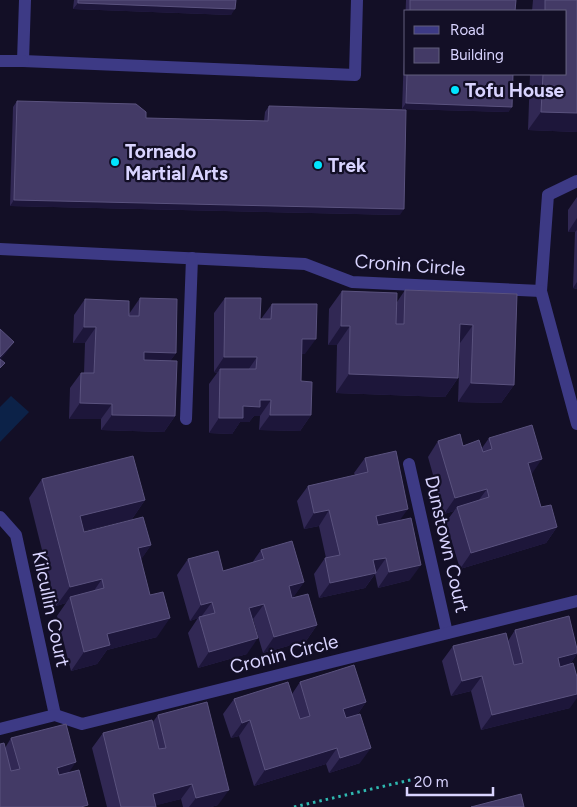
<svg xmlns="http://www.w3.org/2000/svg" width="577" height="807" font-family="Figtree,sans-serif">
<rect width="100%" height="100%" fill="#130f26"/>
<path fill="#0c2248" d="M 11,396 L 29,412 L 0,442 L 0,407 Z"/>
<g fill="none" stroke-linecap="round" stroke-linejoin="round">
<path stroke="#2fb8b0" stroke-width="3" stroke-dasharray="2.5 4" stroke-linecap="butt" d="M 294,807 L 419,778"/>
<g stroke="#3d3a85" stroke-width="12">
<path d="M 25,0 L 23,61 L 355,75 L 357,0"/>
<path d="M 0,61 L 23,61"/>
</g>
<g stroke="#3d3a85" stroke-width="12">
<path d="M 0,249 L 305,264 L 352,282 L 541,291 L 548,195 L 577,181"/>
<path d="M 541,291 L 577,424"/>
<path d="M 186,419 L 192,258"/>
<path d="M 409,464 L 447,633"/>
<path d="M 0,517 L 16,535 L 55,715"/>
<path d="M 0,729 L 55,715 L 82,724 L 577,601"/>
</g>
</g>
<g fill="#312854">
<path d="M 74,0 L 236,0 L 231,15 L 73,9 Z"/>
<path d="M 406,0 L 516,0 L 515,11 L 406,11 L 406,74 L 513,74 L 512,107 L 508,112 L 402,109 Z"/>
<path d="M 533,0 L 577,0 L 577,132 L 528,130 L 530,74 L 566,74 L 566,11 L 532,11 Z"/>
<path d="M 17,101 L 146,118 L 264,121 L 265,112 L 269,106 L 400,215 L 10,206 L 13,107 Z"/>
<path d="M 577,197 L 577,289 L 573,288 L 575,232 L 568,232 L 568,210 Z"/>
<path d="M 405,290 L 517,294 L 514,385 L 501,403 L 458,402 L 460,343 L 458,378 L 445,397 L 336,393 L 337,345 L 328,345 L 329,309 L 342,291 L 397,302 Z"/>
<path d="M 140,298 L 176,353 L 170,361 L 175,416 L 164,432 L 101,430 L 101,419 L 69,419 L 70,388 L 81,373 L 84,373 L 85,343 L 73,343 L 74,315 L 85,299 L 129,314 Z"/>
<path d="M 225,298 L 260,319 L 261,319 L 272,304 L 305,354 L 301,354 L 301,381 L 311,415 L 300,431 L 259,430 L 260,416 L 254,416 L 249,422 L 240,422 L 232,434 L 209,433 L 209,384 L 217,373 L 214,372 L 214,313 Z"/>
<path d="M 489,438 L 531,474 L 541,507 L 557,527 L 546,543 L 460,569 L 446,522 L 454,511 L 444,514 L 428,457 L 438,441 L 482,448 Z"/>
<path d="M 365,458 L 400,520 L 410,580 L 378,588 L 375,574 L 365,588 L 319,598 L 314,574 L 325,558 L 326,558 L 319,526 L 304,529 L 297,501 L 308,486 L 355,475 L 354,473 Z"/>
<path d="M 42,479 L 145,500 L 132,519 L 84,531 L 84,532 L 151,545 L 141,559 L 157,637 L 107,650 L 97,664 L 71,671 L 57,616 L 66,603 L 56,606 L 29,498 Z"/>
<path d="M 261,550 L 304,582 L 293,597 L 317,625 L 306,641 L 263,653 L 253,619 L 252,620 L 247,654 L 198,668 L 188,633 L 198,618 L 190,621 L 177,575 L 188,559 L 223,571 L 252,563 Z"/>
<path d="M 515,630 L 577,654 L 570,664 L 570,708 L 481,730 L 471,691 L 451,696 L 442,661 L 453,646 L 508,641 Z"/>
<path d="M 300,682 L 366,702 L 357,715 L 360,763 L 329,773 L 326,764 L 254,786 L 239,736 L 231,738 L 223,714 L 234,699 L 292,694 Z"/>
<path d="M 158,715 L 218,805 L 211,807 L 183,807 L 181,799 L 156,805 L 156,807 L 107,807 L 92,748 L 103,733 L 152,723 Z"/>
<path d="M 11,738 L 69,772 L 0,807 L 5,748 Z"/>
</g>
<g fill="#1d163a">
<path d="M 78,3 L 235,9 L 231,15 L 73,9 Z"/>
<path d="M 406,103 L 512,107 L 508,112 L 402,109 Z"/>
<path d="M 541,112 L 577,113 L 577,132 L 528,130 Z"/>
<path d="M 14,200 L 404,209 L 400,215 L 10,206 Z"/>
<path d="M 577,218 L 577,230 L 575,232 L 568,232 Z"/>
<path d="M 577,282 L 577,289 L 573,288 Z"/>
<path d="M 460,324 L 473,325 L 460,343 Z"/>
<path d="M 341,326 L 350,326 L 337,345 L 328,345 Z"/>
<path d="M 84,327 L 96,327 L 85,343 L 73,343 Z"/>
<path d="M 302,339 L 316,339 L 305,354 L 291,354 Z"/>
<path d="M 14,342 L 6,353 L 0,360 L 0,357 Z"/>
<path d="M 144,352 L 176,353 L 165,368 L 134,368 Z"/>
<path d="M 224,357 L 257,357 L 246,373 L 220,369 L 217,373 L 214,372 Z"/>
<path d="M 349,374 L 458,378 L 445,397 L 336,393 Z"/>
<path d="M 471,383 L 514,385 L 501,403 L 458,402 Z"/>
<path d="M 260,400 L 271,400 L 260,416 L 254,416 L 249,422 L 240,422 L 232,434 L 209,433 L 219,418 L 243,406 Z"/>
<path d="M 80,403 L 112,404 L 101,419 L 69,419 Z"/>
<path d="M 112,415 L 175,416 L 164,432 L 101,430 Z"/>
<path d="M 270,415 L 311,415 L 300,431 L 259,430 Z"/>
<path d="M 542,459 L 531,475 L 528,463 Z"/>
<path d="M 487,489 L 476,504 L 457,507 L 454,511 L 444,514 L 455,498 Z"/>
<path d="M 145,500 L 132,519 L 67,535 L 80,516 Z"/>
<path d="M 408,509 L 397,524 L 365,532 L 376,516 Z"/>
<path d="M 329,510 L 319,526 L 304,529 L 314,513 Z"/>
<path d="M 557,527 L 546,543 L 460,569 L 471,553 Z"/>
<path d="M 151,545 L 138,564 L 138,548 Z"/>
<path d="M 386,558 L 365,588 L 319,598 L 330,583 L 373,560 Z"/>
<path d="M 421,565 L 410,580 L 378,588 L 389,572 Z"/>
<path d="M 102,579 L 89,598 L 70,597 L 66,603 L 56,606 L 70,587 Z"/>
<path d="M 304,582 L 293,598 L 278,602 L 289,586 Z"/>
<path d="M 212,602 L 201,617 L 190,621 L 201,605 Z"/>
<path d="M 264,604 L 253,619 L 238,624 L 249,608 Z"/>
<path d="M 170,618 L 157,637 L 107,650 L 97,664 L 71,671 L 84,652 L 107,634 Z"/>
<path d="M 317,625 L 306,641 L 263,653 L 274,637 Z"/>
<path d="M 258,638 L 247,654 L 198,668 L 209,652 Z"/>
<path d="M 577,653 L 577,654 L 567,668 L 547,674 L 558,658 Z"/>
<path d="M 482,676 L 471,691 L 451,696 L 462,681 Z"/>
<path d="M 577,694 L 577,698 L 570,708 L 481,730 L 492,715 Z"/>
<path d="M 366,702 L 355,718 L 332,725 L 343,709 Z"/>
<path d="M 250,720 L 239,736 L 231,738 L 242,723 Z"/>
<path d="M 337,748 L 326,764 L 254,786 L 265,770 Z"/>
<path d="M 371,748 L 360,763 L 329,773 L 340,758 Z"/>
<path d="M 76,762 L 65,778 L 46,783 L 57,768 Z"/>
<path d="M 192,784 L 181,799 L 150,807 L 153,794 Z"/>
<path d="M 229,790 L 218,805 L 211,807 L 189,807 L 196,798 Z"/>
</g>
<g fill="#433a66" stroke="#5a527e">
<path d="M 78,0 L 236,0 L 235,9 L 78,3 Z"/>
<path d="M 410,0 L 516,0 L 515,11 L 410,11 Z"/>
<path d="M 545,0 L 577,0 L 577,113 L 541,112 L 543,74 L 566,74 L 566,11 L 545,11 Z"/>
<path d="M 407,74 L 513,74 L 512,107 L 406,103 Z"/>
<path d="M 17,101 L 136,104 L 146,112 L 146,118 L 268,121 L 269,106 L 406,110 L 404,209 L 14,200 Z"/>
<path d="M 405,290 L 517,294 L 514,385 L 471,383 L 473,325 L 460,324 L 458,378 L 349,374 L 350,326 L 341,326 L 342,291 L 397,293 L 396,324 L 404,324 Z"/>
<path d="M 140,298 L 177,299 L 176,353 L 144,352 L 144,360 L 177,361 L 175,416 L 112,415 L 112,404 L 80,403 L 81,373 L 94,373 L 96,327 L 84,327 L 85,299 L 129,301 L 129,316 L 139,316 Z"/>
<path d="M 225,298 L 261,298 L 260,319 L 271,319 L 272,304 L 317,304 L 316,339 L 302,339 L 301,381 L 312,382 L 311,415 L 270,415 L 271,400 L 260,400 L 260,407 L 243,406 L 243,418 L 219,418 L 220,369 L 256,369 L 257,357 L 224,357 Z"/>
<path d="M 0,329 L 14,342 L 0,357 Z"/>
<path d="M 0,359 L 5,363 L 0,368 Z"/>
<path d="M 532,425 L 542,459 L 528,463 L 541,507 L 551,505 L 557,527 L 471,553 L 457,507 L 489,497 L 487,489 L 455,498 L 438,441 L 460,434 L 463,446 L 479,440 L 483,452 L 492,449 L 489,438 Z"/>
<path d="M 396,451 L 408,509 L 376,516 L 378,525 L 411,518 L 421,565 L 389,572 L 386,558 L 373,560 L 376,573 L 330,583 L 325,558 L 340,555 L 329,510 L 314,513 L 308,486 L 368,472 L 365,458 Z"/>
<path d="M 133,456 L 145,500 L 80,516 L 84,532 L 143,517 L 151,545 L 138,548 L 150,595 L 163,592 L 170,618 L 107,634 L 110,645 L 84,652 L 70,597 L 104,588 L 102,579 L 70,587 L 42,479 Z"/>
<path d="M 292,541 L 304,582 L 289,586 L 292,598 L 308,594 L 317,625 L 274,637 L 264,604 L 249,608 L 258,638 L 209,652 L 199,617 L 215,613 L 212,602 L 201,605 L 188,559 L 218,551 L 223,571 L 264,559 L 261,550 Z"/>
<path d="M 569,616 L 577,649 L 577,653 L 558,658 L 560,667 L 573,663 L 577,677 L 577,694 L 492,715 L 482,676 L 462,681 L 453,646 L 506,633 L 514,665 L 523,663 L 515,630 Z"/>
<path d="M 354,665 L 366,702 L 343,709 L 346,718 L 360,714 L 371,748 L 340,758 L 337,748 L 265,770 L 250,720 L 242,723 L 234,699 L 288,682 L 300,719 L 310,716 L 300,682 Z"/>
<path d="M 207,702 L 229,790 L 196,798 L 192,784 L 153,794 L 156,807 L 121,807 L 103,733 L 152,720 L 159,749 L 166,748 L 158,715 Z"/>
<path d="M 66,724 L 76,762 L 57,768 L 59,775 L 79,770 L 88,805 L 81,807 L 0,807 L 0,744 L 4,743 L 11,771 L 20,769 L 11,738 Z"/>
<path d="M 521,794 L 524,807 L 471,807 Z"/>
</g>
<g fill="#00e5ff" stroke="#130f26" stroke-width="2">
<circle cx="455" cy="90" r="5"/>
<circle cx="115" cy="162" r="5"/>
<circle cx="318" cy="165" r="5"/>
</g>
<g text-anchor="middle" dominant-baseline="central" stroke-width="4.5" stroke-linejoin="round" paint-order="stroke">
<g font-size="19" font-weight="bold" fill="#d9d4ff" stroke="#130f26" text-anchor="start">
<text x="465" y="90">Tofu House</text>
<text x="125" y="151">Tornado<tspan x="125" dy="22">Martial Arts</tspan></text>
<text x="328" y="165">Trek</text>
</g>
<g font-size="19" fill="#d9d4ff" stroke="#130f26">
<text transform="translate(410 265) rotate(4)">Cronin Circle</text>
<text transform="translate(447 544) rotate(77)">Dunstown Court</text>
<text transform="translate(51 609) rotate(78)">Kilcullin Court</text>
<text transform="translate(284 654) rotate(-14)">Cronin Circle</text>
</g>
</g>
<rect x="404" y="10" width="162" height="65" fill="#130f26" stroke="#625e7d"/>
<rect x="414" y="26" width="25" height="8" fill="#3d3a85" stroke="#625e7d"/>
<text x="450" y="35" font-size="15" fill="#d9d4ff">Road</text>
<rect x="414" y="48" width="25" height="15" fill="#433a66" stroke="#625e7d"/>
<text x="450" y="60" font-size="15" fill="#d9d4ff">Building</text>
<path d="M407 787v8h86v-8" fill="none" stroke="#d9d4ff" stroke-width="2.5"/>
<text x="414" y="787" font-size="15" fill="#d9d4ff" stroke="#130f26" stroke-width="4" paint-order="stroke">20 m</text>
</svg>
